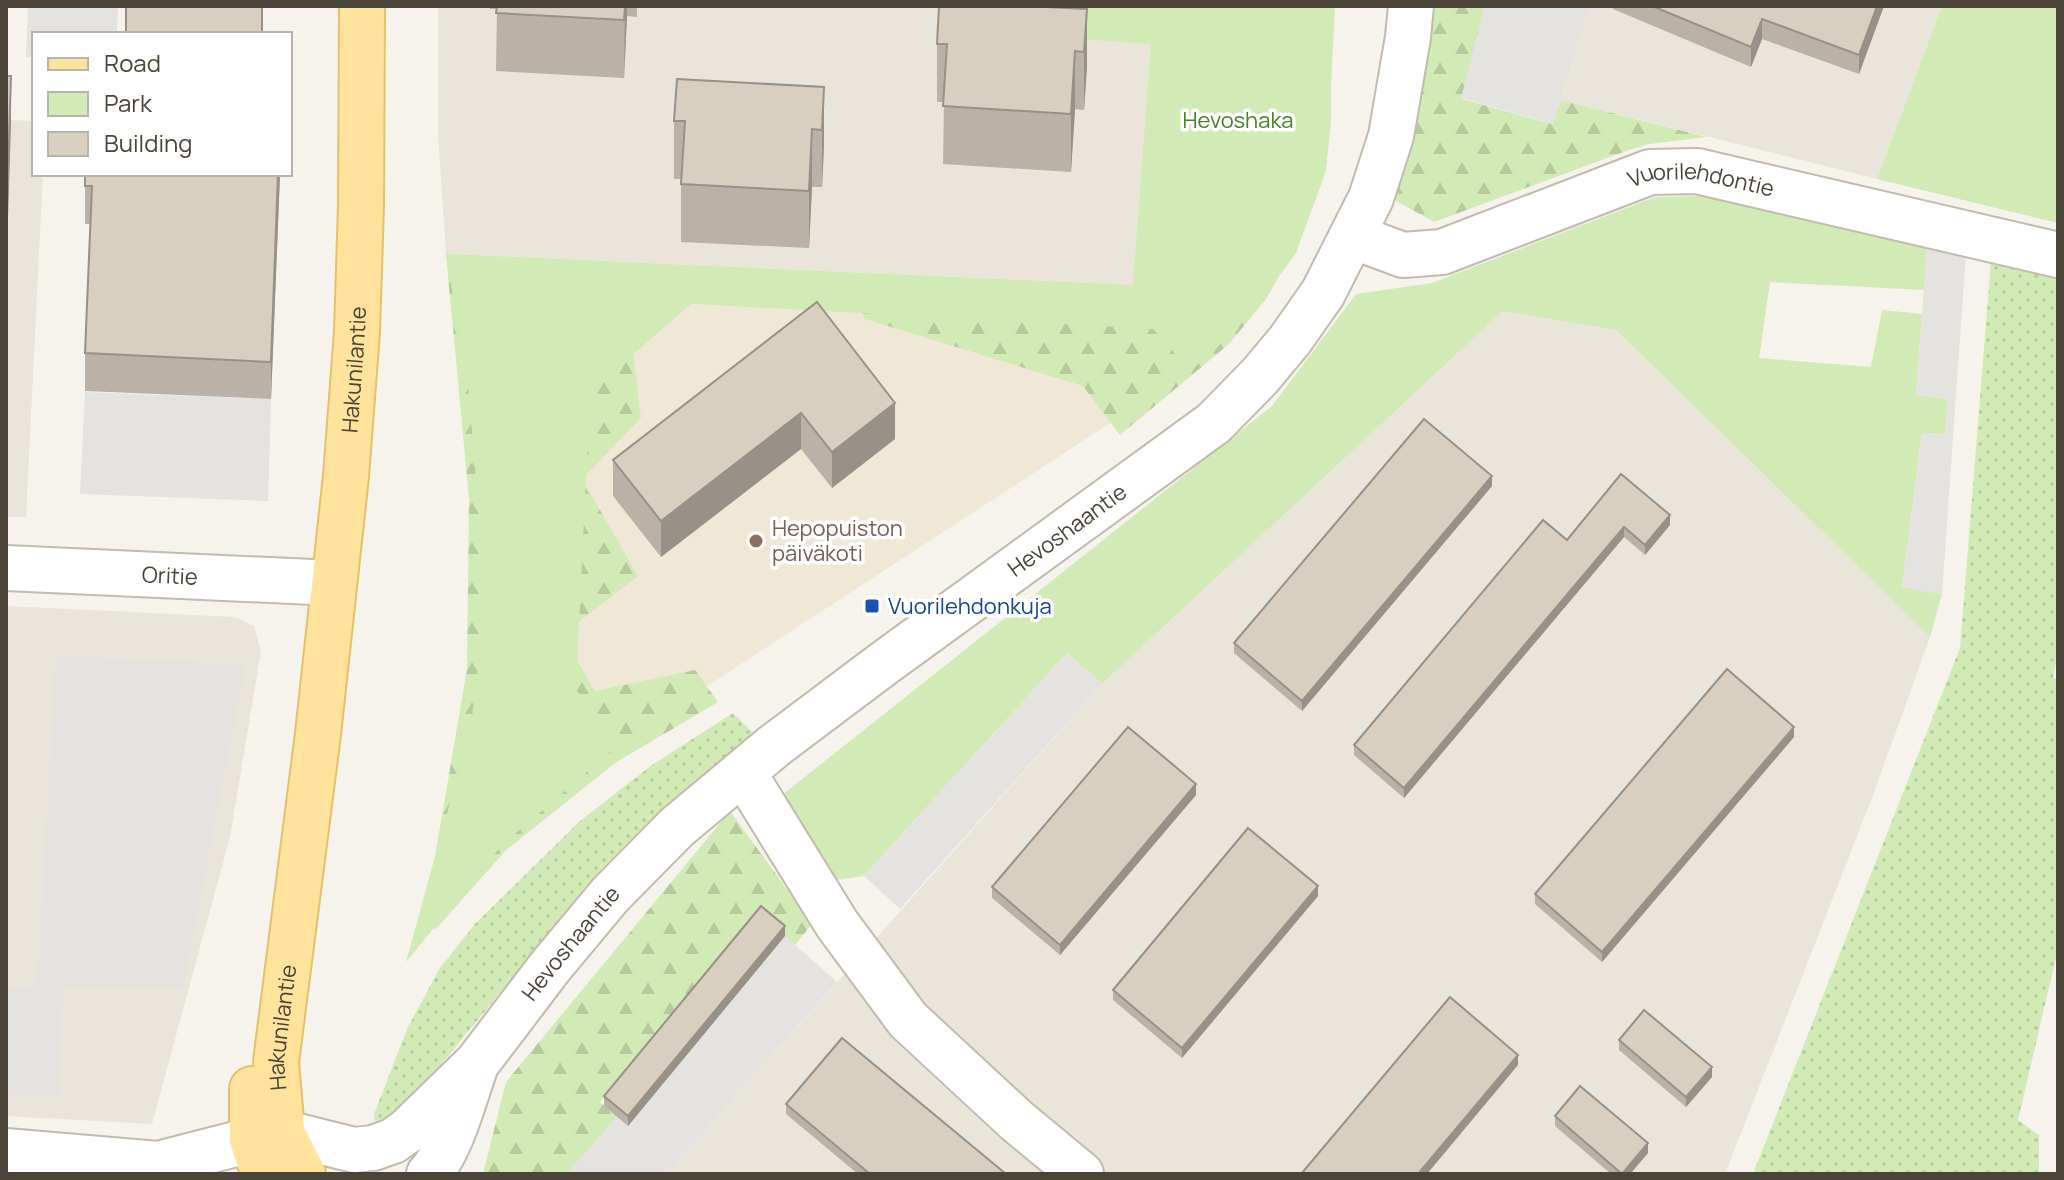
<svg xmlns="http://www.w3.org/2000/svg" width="2064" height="1180" font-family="Manrope,sans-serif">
<defs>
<pattern id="grass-dots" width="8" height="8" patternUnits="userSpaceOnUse" patternTransform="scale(2)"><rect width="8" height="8" fill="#d2eab5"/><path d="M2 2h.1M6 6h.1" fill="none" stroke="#b6ca9c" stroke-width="1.8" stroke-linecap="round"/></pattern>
<pattern id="forest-firs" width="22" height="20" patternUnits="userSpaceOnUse" patternTransform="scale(2)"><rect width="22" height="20" fill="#d2eab5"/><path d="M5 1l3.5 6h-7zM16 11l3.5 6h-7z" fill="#b6ca9c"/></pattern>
</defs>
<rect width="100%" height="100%" fill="#f6f3ec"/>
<g fill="#eae5da">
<path d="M 438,6 L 951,6 L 1152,43 L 1133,285 L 446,254 L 438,132 Z"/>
<path d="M 1591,6 L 1942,6 L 1877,179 L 1561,100 Z"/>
<path d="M 6,120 L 34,121 L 34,174 L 43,174 L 26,517 L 6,517 Z"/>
<path d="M 1503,311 L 1616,330 L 1930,637 L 1872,798 L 1725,1174 L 667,1174 L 1102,684 Z"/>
<path d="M 6,606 L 235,617 L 254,626 L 261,651 L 230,837 L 152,1124 L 6,1116 Z"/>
</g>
<path fill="#efe8d6" d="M 691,304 L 1153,329 L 1190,371 L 623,741 L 576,690 L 590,392 Z"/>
<g fill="url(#grass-dots)">
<path d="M 1991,261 L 2058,278 L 2058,652 L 2053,678 L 2058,680 L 2058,949 L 2018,1120 L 2039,1135 L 2039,1174 L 1753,1174 L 1960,648 Z"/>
<path d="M 733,713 L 754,734 L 659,812 L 600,871 L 412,1100 L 390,1119 L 375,1121 L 374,1114 L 408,1027 L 440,968 L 475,924 L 580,821 L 652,765 Z"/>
</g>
<g fill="url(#forest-firs)">
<path d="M 1430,6 L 1485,6 L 1462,99 L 1552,124 L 1561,100 L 1707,137 L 1649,144 L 1626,151 L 1434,222 L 1391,198 Z"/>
<path d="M 1152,43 L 1296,246 L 1266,299 L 1229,344 L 1120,435 L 1083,386 L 865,319 L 849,273 L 1133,285 Z"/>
<path d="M 446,254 L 622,262 L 641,418 L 582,479 L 638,576 L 562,635 L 595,691 L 695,670 L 718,702 L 615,763 L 506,850 L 435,930 L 425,915 L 467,669 L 469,499 Z"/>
<path d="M 730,811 L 812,924 L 795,945 L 761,916 L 600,1102 L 617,1117 L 569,1172 L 571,1174 L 483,1174 L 506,1082 Z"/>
</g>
<g fill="#d2eab5">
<path d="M 1053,6 L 1335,6 L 1331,88 L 1331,121 L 1326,171 L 1296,253 L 1262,299 L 1221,344 L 1190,371 L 1153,329 L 691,304 L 590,392 L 576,690 L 623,741 L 501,846 L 406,962 L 471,726 L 486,595 L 468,386 L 446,254 L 1133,285 L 1151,44 L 1050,37 Z"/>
<path d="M 1942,6 L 2058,6 L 2058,223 L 1877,179 Z"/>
<path d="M 1704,196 L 1816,219 L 1927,246 L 1924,290 L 1770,282 L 1759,358 L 1871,367 L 1882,310 L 1922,314 L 1916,394 L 1948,399 L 1945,434 L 1922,433 L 1902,587 L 1942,594 L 1930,637 L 1616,330 L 1503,311 L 1102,684 L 1067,653 L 864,876 L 836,880 L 782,795 L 1272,406 L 1356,294 L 1432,283 L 1655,197 Z"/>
</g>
<g fill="#e5e3e0">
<path d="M 28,6 L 118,6 L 117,34 L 34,34 L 34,57 L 26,57 Z"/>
<path d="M 1485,6 L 1591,6 L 1553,124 L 1461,98 Z"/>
<path d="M 1927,246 L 1966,253 L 1942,594 L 1902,587 L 1922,433 L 1945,434 L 1948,399 L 1916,395 Z"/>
<path d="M 85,392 L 271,399 L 268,501 L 80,494 Z"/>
<path d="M 1067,653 L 1102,684 L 900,909 L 864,876 Z"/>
<path d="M 55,656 L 246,664 L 183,989 L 63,987 L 60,1098 L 6,1096 L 6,988 L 33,989 L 39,955 Z"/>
<path d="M 785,936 L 837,982 L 667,1174 L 571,1174 L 568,1172 L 617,1117 L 628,1126 Z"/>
</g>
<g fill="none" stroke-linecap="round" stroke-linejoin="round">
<defs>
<g id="minor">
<path id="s1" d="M 1352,236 L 1403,255 L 1442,252 L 1650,172 L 1697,171 L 2058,255"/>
<path id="s2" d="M 6,568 L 334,583"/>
<path d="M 743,772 L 837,924 L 908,1020 L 1017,1121 L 1081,1174"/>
<path id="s3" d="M 6,1151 L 158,1164 L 282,1132 L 354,1150 L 373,1148 L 393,1141 L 407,1131 L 477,1063 L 550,967 L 610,895 L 677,827 L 774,746 L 883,664 L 1214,423 L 1260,376 L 1290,340 L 1323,293 L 1371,198 L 1391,136 L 1408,37 L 1411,6"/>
<path d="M 429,1174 C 451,1150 463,1102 474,1071"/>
</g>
<g id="major">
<path d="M 252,1089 L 252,1140 L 264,1174"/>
<path id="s4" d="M 303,1174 L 282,1132 L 276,1062 L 318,734 L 346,476 L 357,332 L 361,206 L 362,6"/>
</g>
</defs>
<use href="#minor" stroke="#c2bbae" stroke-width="48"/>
<use href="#major" stroke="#e6c16a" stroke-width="48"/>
<use href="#minor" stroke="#fff" stroke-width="44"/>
<use href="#major" stroke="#ffe39c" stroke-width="44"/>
</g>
<g fill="#bab2a6">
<path d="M 490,6 L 637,6 L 637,17 L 627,16 L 624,78 L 496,71 L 497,9 L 490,9 Z"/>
<path d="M 1613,6 L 1884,6 L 1859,74 L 1762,39 L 1751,67 L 1613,9 Z"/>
<path d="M 1087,9 L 1087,67 L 1084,110 L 1075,109 L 1071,172 L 943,164 L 944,102 L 937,102 L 937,44 Z"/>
<path d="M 824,87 L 824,145 L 822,187 L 812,187 L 809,248 L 681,242 L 681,179 L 674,179 L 674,121 Z"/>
<path d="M 85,174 L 280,174 L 271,399 L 85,391 L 85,353 L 91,224 L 85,224 Z"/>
<path d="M 817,302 L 895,439 L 832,488 L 801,449 L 661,557 L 613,496 L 613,460 Z"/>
<path d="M 1621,474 L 1670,525 L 1645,555 L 1624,537 L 1404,798 L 1354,755 L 1354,745 L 1567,540 Z"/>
<path d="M 1492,486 L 1302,711 L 1234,653 L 1234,643 Z"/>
<path d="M 1794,737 L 1602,962 L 1535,904 L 1535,894 Z"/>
<path d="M 1196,795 L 1060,955 L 992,898 L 992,887 Z"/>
<path d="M 1318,896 L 1182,1058 L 1113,1000 L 1113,990 Z"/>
<path d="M 785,936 L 628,1126 L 604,1106 L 604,1096 Z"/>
<path d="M 1619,1040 L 1712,1077 L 1686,1107 L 1619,1050 Z"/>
<path d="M 786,1104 L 1006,1174 L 858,1174 L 786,1114 Z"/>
<path d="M 1555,1116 L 1648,1153 L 1630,1174 L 1611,1174 L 1555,1126 Z"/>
</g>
<g fill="#979187">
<path d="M 625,6 L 627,6 L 627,16 L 624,78 Z"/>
<path d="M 1877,6 L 1884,6 L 1859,74 L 1859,55 Z"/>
<path d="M 1087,9 L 1087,67 L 1084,110 L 1084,52 Z"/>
<path d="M 1762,19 L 1762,39 L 1751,67 L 1751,47 Z"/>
<path d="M 1075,51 L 1075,109 L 1071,172 L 1071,114 Z"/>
<path d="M 11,76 L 11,124 L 6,283 L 6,235 Z"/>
<path d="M 824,87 L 824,145 L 822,187 L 822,130 Z"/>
<path d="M 812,129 L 812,187 L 809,248 L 809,191 Z"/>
<path d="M 278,174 L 280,174 L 271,399 L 271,362 Z"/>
<path d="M 895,403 L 895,439 L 832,488 L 832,452 Z"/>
<path d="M 801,413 L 801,449 L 661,557 L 661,521 Z"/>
<path d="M 1492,476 L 1492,486 L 1302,711 L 1302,701 Z"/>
<path d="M 1670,515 L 1670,525 L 1645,555 L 1645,545 Z"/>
<path d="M 1624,527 L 1624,537 L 1404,798 L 1404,788 Z"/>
<path d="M 1794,727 L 1794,737 L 1602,962 L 1602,952 Z"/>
<path d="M 1196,784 L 1196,795 L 1060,955 L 1060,945 Z"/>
<path d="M 1318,886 L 1318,896 L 1182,1058 L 1182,1048 Z"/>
<path d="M 785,926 L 785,936 L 628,1126 L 628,1116 Z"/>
<path d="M 1518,1055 L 1518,1065 L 1427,1174 L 1418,1174 Z"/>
<path d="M 1712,1067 L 1712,1077 L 1686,1107 L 1686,1097 Z"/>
<path d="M 1648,1143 L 1648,1153 L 1630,1174 L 1622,1174 Z"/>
</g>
<g fill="#d8cfc1" stroke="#979187" stroke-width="2">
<rect x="126" y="6" width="136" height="28"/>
<path d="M 497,6 L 625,6 L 624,20 L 496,13 Z"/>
<path d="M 939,6 L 1025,6 L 1087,9 L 1084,52 L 1075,51 L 1071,114 L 943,106 L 947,44 L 937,44 Z"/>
<path d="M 1652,6 L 1877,6 L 1859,55 L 1762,19 L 1751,47 Z"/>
<path d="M 6,76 L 11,76 L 6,235 Z"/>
<path d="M 677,79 L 824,87 L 822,130 L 812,129 L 809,191 L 681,184 L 685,121 L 674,121 Z"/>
<path d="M 85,174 L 278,174 L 271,362 L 85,353 L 92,186 L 85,186 Z"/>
<path d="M 817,302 L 895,403 L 832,452 L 801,413 L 661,521 L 613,460 Z"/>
<path d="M 1424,419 L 1492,476 L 1302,701 L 1234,643 Z"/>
<path d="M 1621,474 L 1670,515 L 1645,545 L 1624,527 L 1404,788 L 1354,745 L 1543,520 L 1567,540 Z"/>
<path d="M 1727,669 L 1794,727 L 1602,952 L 1535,894 Z"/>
<path d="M 1128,727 L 1196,784 L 1060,945 L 992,887 Z"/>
<path d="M 1248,828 L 1318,886 L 1182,1048 L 1113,990 Z"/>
<path d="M 761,906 L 785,926 L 628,1116 L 604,1096 Z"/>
<path d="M 1450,997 L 1518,1055 L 1418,1174 L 1301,1174 Z"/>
<path d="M 1644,1010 L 1712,1067 L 1686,1097 L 1619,1040 Z"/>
<path d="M 842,1038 L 1006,1174 L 870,1174 L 786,1104 Z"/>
<path d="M 1580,1086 L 1648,1143 L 1622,1174 L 1555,1116 Z"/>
</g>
<circle fill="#8d6e63" stroke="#fff" stroke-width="3" cx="756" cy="541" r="8"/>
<rect fill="#1a4fb4" stroke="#fff" stroke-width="3" x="864" y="598" width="16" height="16" rx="4"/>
<g text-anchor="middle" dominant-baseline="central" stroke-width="7" stroke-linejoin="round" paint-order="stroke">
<g font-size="22" fill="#4a7f2a" stroke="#fff">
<text x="1238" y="120">Hevoshaka</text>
</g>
<g font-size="22" fill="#4b4439" stroke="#fff">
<text stroke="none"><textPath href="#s1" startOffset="368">Vuorilehdontie</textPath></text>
<text stroke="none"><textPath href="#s4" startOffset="814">Hakunilantie</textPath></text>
<text stroke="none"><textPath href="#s3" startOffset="1310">Hevoshaantie</textPath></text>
<text stroke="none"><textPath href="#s2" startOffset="164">Oritie</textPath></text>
<text stroke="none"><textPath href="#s3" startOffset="662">Hevoshaantie</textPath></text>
<text stroke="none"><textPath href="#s4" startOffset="152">Hakunilantie</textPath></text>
</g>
<g font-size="22" fill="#785e54" stroke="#fff" text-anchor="start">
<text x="772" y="528">Hepopuiston<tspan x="772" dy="25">päiväkoti</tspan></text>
</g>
<g font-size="22" fill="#164399" stroke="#fff" text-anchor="start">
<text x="888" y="606">Vuorilehdonkuja</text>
</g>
</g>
<rect width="2064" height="1180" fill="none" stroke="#4b4439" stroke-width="16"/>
<rect x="32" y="32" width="260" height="144" fill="#ffffff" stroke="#b7b4b0" stroke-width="2"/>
<rect x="48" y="58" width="40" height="12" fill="#ffe39c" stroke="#b7b4b0" stroke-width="2"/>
<text x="104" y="72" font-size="24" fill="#4b4439">Road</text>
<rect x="48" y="92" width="40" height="24" fill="#d2eab5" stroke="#b7b4b0" stroke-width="2"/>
<text x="104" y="112" font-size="24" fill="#4b4439">Park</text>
<rect x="48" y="132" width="40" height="24" fill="#d8cfc1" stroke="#b7b4b0" stroke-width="2"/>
<text x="104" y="152" font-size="24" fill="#4b4439">Building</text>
</svg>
